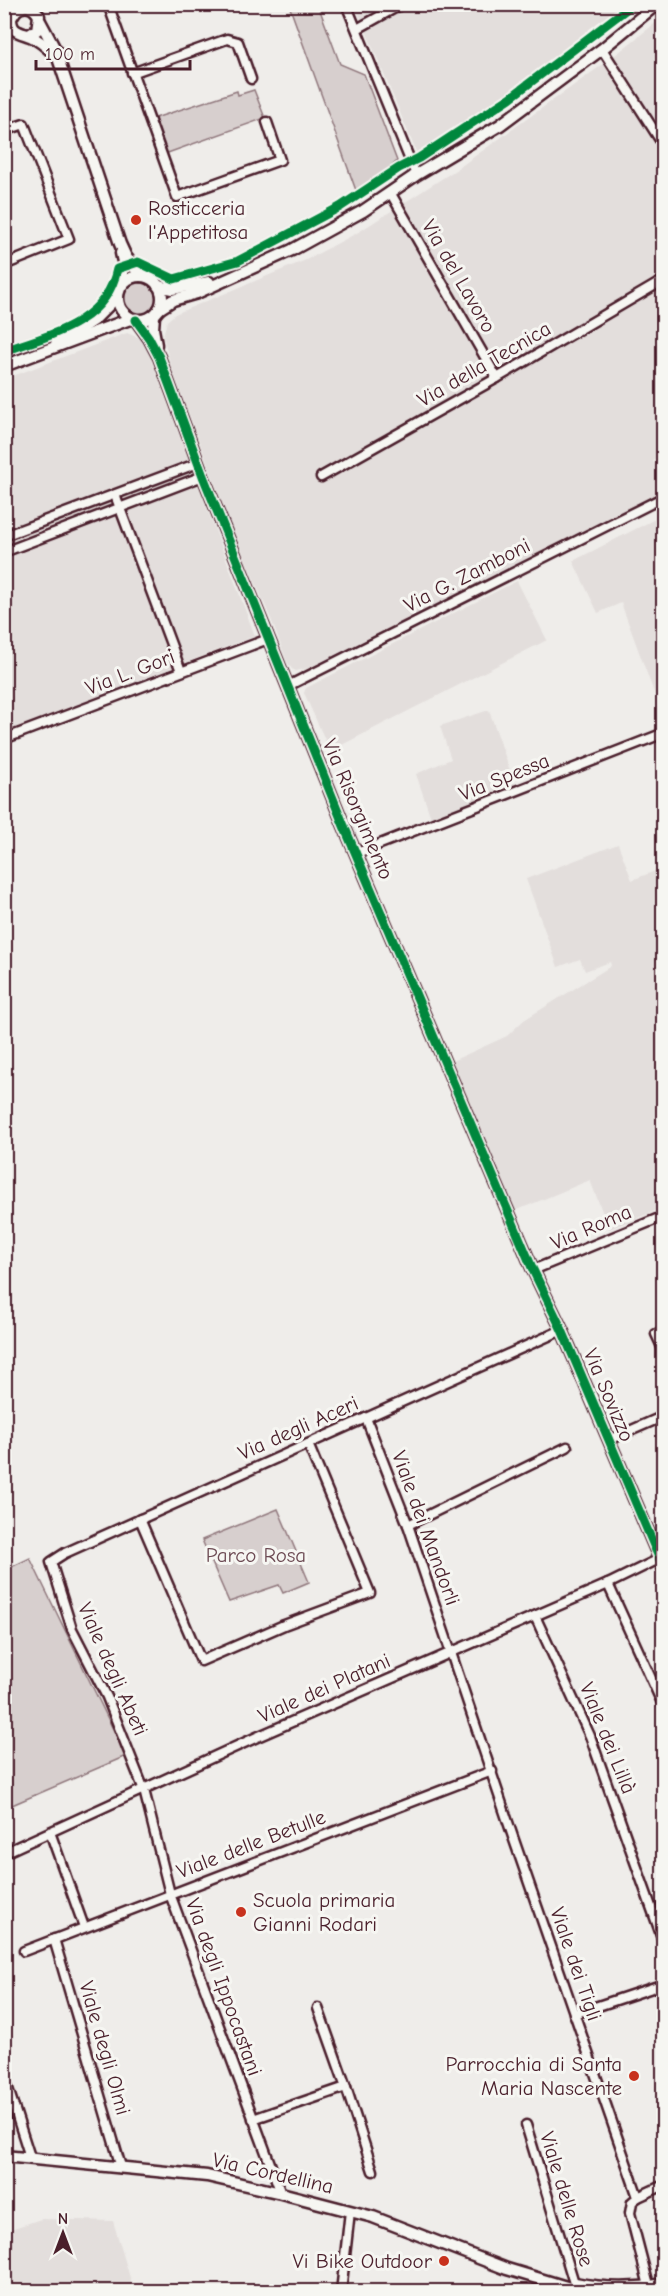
<svg xmlns="http://www.w3.org/2000/svg" width="668" height="2296" font-family="'Comic Neue',sans-serif">
<rect width="100%" height="100%" fill="#efedea"/>
<filter id="ink" filterUnits="userSpaceOnUse"><feTurbulence type="fractalNoise" baseFrequency=".0167" numOctaves="2"/><feDisplacementMap in="SourceGraphic" scale="12" xChannelSelector="R" yChannelSelector="G"/><feConvolveMatrix kernelMatrix="1 2 1 2 8 2 1 2 1" color-interpolation-filters="sRGB"/></filter>
<g filter="url(#ink)">
<g fill="#e3dedc">
<path d="M 355,5 L 629,5 L 486,121 L 421,163 Z"/>
<path d="M 663,17 L 664,455 L 653,461 L 663,481 L 663,492 L 308,668 L 296,671 L 292,669 L 287,662 L 271,619 L 232,529 L 171,367 L 163,336 L 167,321 L 175,314 L 306,260 L 357,233 L 457,169 L 609,60 Z"/>
<path d="M 127,333 L 144,340 L 255,636 L 5,732 L 5,379 Z"/>
<path d="M 663,515 L 663,717 L 621,603 L 598,613 L 573,561 Z"/>
<path d="M 517,581 L 547,640 L 330,751 L 304,693 L 306,688 Z"/>
<path d="M 489,710 L 515,785 L 431,818 L 416,774 L 451,759 L 440,726 Z"/>
<path d="M 618,844 L 632,880 L 663,868 L 663,1208 L 609,1229 L 590,1180 L 515,1211 L 450,1062 L 507,1036 L 524,1020 L 611,966 L 610,962 L 585,971 L 580,959 L 558,967 L 526,879 Z"/>
<path d="M 41,2219 L 113,2221 L 134,2291 L 5,2291 L 5,2231 Z"/>
</g>
<g fill="#d7cfce" stroke="#90777c" stroke-width="1.5">
<path d="M 289,5 L 318,5 L 340,64 L 364,74 L 397,161 L 358,196 Z"/>
<path d="M 254,90 L 265,118 L 162,155 L 149,120 L 237,91 L 238,95 Z"/>
<circle cx="140" cy="299" r="16"/>
<path d="M 278,1509 L 309,1582 L 283,1593 L 279,1585 L 229,1602 L 202,1540 Z"/>
<path d="M 30,1558 L 126,1756 L 5,1808 L 5,1570 Z"/>
</g>
<g fill="none" stroke-linecap="round" stroke-linejoin="round">
<defs>
<g id="minor">
<path d="M 108,4 L 177,197 L 280,160 L 267,122"/>
<path d="M 346,4 L 416,175"/>
<path d="M 357,29 L 402,4"/>
<path d="M 602,49 L 664,146"/>
<path d="M 132,73 L 227,39 L 238,42 L 251,79"/>
<path d="M 4,131 L 24,124 L 69,239 L 4,265"/>
<path d="M 390,192 L 497,378"/>
<path d="M 321,477 L 497,378 L 664,280"/>
<path d="M 115,495 L 181,671"/>
<path d="M 4,536 L 198,463"/>
<path d="M 4,552 L 203,476"/>
<path d="M 288,686 L 664,497"/>
<path d="M 4,739 L 268,639"/>
<path d="M 357,853 L 664,733"/>
<path d="M 533,1270 L 664,1216"/>
<path d="M 664,1331 L 656,1334 L 664,1351"/>
<path d="M 366,1418 L 408,1525 L 513,1837 L 638,2197 L 632,2202 L 630,2213 L 649,2286"/>
<path d="M 609,1440 L 664,1416"/>
<path d="M 140,1519 L 201,1661 L 284,1625 L 370,1593 L 308,1444"/>
<path d="M 408,1525 L 567,1447"/>
<path d="M 608,1584 L 664,1707"/>
<path d="M 535,1616 L 590,1736 L 664,1943"/>
<path d="M 50,1832 L 84,1927"/>
<path d="M 4,1853 L 257,1737 L 608,1584 L 659,1559"/>
<path d="M 54,1939 L 121,2167"/>
<path d="M 24,1951 L 492,1771"/>
<path d="M 318,2008 L 346,2087"/>
<path d="M 574,2014 L 664,1984"/>
<path d="M 4,2076 L 30,2157"/>
<path d="M 253,2119 L 346,2087 L 373,2171"/>
<path d="M 526,2125 L 574,2283"/>
<path d="M 281,2193 L 170,1894 L 144,1790 L 107,1697 L 72,1629 L 51,1562 L 65,1553 L 562,1330"/>
<path d="M 638,2197 L 664,2185"/>
<path d="M 341,2292 L 350,2211"/>
</g>
<g id="tertiary">
<path d="M 20,4 L 11,18 C 11,32 19,32 30,36 C 39,40 47,47 54,54"/>
<path d="M 16,10 C 25,4 34,6 39,16 L 37,30 L 29,35"/>
<path d="M 40,21 L 55,49 L 120,244 L 126,257 L 141,276"/>
<circle cx="140" cy="298" r="22"/>
<path d="M 121,285 L 123,262 L 121,253"/>
<path d="M 158,286 L 172,289 L 209,282"/>
<path d="M 159,309 L 173,300 L 197,293 L 292,250 L 363,211 L 416,175 L 500,125 L 602,49 L 657,4"/>
<path d="M 154,315 L 153,329 L 156,345"/>
<path d="M 136,320 L 149,338 L 159,357 L 203,476 L 344,826 L 533,1270 L 562,1330 L 664,1569"/>
<path d="M 56,344 L 95,319 L 117,297"/>
<path d="M 4,366 L 130,319"/>
<path d="M 4,2156 L 207,2176 L 281,2193 L 373,2217 L 507,2269 L 583,2292"/>
<path d="M 575,2283 C 604,2289 634,2289 664,2284"/>
</g>
</defs>
<use href="#minor" stroke="#4a1f2b" stroke-width="13"/>
<use href="#tertiary" stroke="#4a1f2b" stroke-width="15"/>
<use href="#minor" stroke="#f6f6f2" stroke-width="8"/>
<use href="#tertiary" stroke="#f6f6f2" stroke-width="10"/>
<defs>
<g id="cycleway">
<path d="M 136,320 L 149,338 L 159,357 L 203,476 L 344,826 L 533,1270 L 562,1330 L 664,1569"/>
<path d="M 4,351 C 50,335 106,323 117,269 L 138,262 L 174,279 L 238,261 L 340,207 L 399,168 L 419,158 L 510,98 L 633,4"/>
</g>
</defs>
<use href="#cycleway" stroke="#f6f6f2" stroke-width="13"/>
<use href="#cycleway" stroke="#00873e" stroke-width="9"/>
</g>
</g>
<g fill="#c8321e" stroke="#f6f6f2" stroke-width="2">
<circle cx="136" cy="220" r="6"/>
<circle cx="241" cy="1912" r="6"/>
<circle cx="634" cy="2076" r="6"/>
<circle cx="444" cy="2261" r="6"/>
</g>
<g text-anchor="middle" dominant-baseline="central" stroke-width="6" stroke-linejoin="round" paint-order="stroke">
<g font-size="21" fill="#4a1f2b" stroke="#f6f6f2" text-anchor="start">
<text x="148" y="208">Rosticceria<tspan x="148" dy="24">l'Appetitosa</tspan></text>
<text x="253" y="1900">Scuola primaria<tspan x="253" dy="24">Gianni Rodari</tspan></text>
<text x="622" y="2064" text-anchor="end">Parrocchia di Santa<tspan x="622" dy="24">Maria Nascente</tspan></text>
<text x="432" y="2261" text-anchor="end">Vi Bike Outdoor</text>
</g>
<g font-size="21" fill="#4a1f2b" stroke="#f6f6f2">
<text transform="translate(459 276) rotate(60)">Via del Lavoro</text>
<text transform="translate(484 364) rotate(-30)">Via della Tecnica</text>
<text transform="translate(467 575) rotate(-27)">Via G. Zamboni</text>
<text transform="translate(130 672) rotate(-21)">Via L. Gori</text>
<text transform="translate(504 777) rotate(-22)">Via Spessa</text>
<text transform="translate(358 809) rotate(67)">Via Risorgimento</text>
<text transform="translate(591 1227) rotate(-23)">Via Roma</text>
<text transform="translate(609 1395) rotate(67)">Via Sovizzo</text>
<text transform="translate(298 1428) rotate(-24)">Via degli Aceri</text>
<text transform="translate(426 1528) rotate(70)">Viale dei Mandorli</text>
<text transform="translate(113 1669) rotate(66)">Viale degli Abeti</text>
<text transform="translate(324 1688) rotate(-24)">Viale dei Platani</text>
<text transform="translate(608 1738) rotate(68)">Viale dei Lillà</text>
<text transform="translate(251 1844) rotate(-21)">Viale delle Betulle</text>
<text transform="translate(576 1964) rotate(71)">Viale dei Tigli</text>
<text transform="translate(224 1987) rotate(70)">Via degli Ippocastani</text>
<text transform="translate(105 2048) rotate(74)">Viale degli Olmi</text>
<text transform="translate(273 2173) rotate(13)">Via Cordellina</text>
<text transform="translate(567 2199) rotate(73)">Viale delle Rose</text>
</g>
<g font-size="21" fill="#6d4b54" stroke="#f6f6f2">
<text x="256" y="1555">Parco Rosa</text>
</g>
</g>
<rect width="668" height="2296" fill="none" stroke="#f6f6f2" stroke-width="24"/>
<rect x="12" y="12" width="644" height="2272" fill="none" stroke="#4a1f2b" stroke-width="2" filter="url(#ink)"/>
<g transform="translate(63 2233)" stroke="#f6f6f2" stroke-width="4.5" paint-order="stroke">
<path d="M0-4.5L10 22L0 15L-10 22Z" fill="#4a1f2b"/>
<text y="-9" font-size="16" font-weight="bold" text-anchor="middle" fill="#4a1f2b">N</text>
</g>
<path d="M36 60v9h154v-9" fill="none" stroke="#4a1f2b" stroke-width="3"/>
<text x="45" y="60" font-size="18" fill="#4a1f2b" stroke="#f6f6f2" stroke-width="4.5" paint-order="stroke">100 m</text>
</svg>
